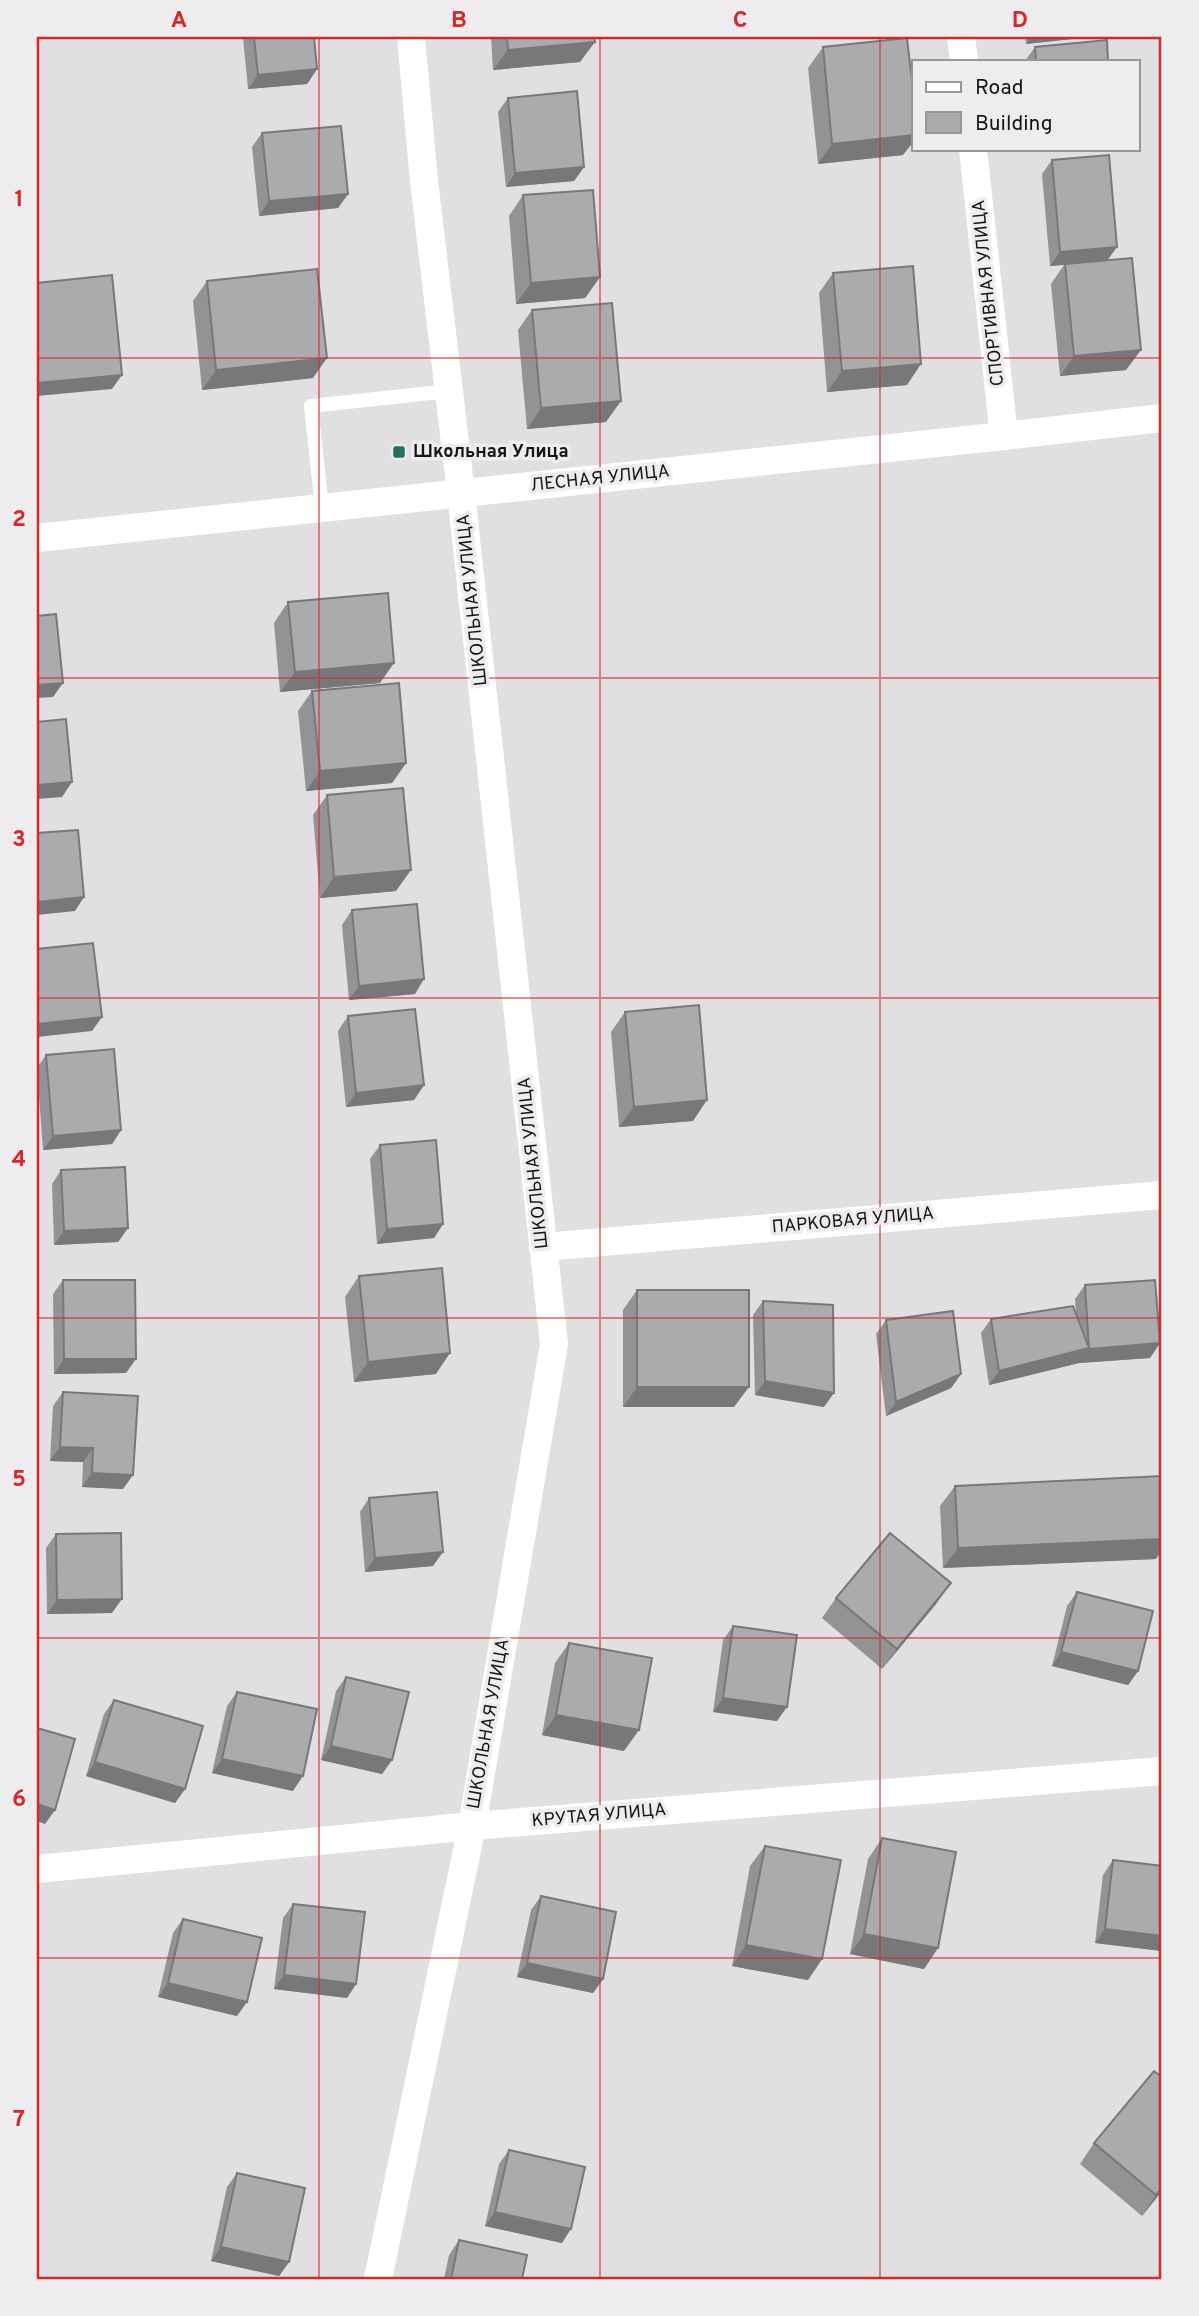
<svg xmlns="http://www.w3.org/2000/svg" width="1199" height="2316" font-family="Overpass,sans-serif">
<rect width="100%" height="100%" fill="#e1dfe1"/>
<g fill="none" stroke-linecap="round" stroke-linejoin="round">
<path stroke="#fff" stroke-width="14" d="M 322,508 L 311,406 L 449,391"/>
<g stroke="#fff" stroke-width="28">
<path d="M 961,37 L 964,61"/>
<path d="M 973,149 L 1004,436"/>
<path d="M 37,538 L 1004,436 L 1162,418"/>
<path d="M 543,1247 L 1162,1195"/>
<path d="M 37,1869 L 472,1826 L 1162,1771"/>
<path d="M 378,2279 L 472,1826 L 554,1344 L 461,493 L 424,181 L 411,37"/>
</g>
</g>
<g fill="#939396">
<path d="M 243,37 L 314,37 L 317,69 L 307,84 L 248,89 Z"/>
<path d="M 491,37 L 594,37 L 580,62 L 493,70 Z"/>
<path d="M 1025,37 L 1091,37 L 1026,44 Z"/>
<path d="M 823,47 L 903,155 L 818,164 L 808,68 Z"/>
<path d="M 1035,47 L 1108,61 L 1025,61 Z"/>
<path d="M 508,98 L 584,167 L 574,181 L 506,187 L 498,112 Z"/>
<path d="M 262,133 L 348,194 L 338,208 L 259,216 L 252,147 Z"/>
<path d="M 1052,160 L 1108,260 L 1126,370 L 1060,376 L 1051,284 L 1064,265 L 1050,266 L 1042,174 Z"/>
<path d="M 523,195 L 600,277 L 585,298 L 516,304 L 509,216 Z"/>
<path d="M 833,273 L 907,385 L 827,392 L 819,293 Z"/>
<path d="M 207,281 L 313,378 L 202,390 L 193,301 Z"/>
<path d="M 532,310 L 606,422 L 527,429 L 518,330 Z"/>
<path d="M 288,602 L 380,683 L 280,692 L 274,623 Z"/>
<path d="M 312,691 L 406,763 L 392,783 L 306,791 L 298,711 Z"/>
<path d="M 327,795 L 396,891 L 320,898 L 313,815 Z"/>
<path d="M 352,910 L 415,994 L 349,1000 L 342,925 Z"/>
<path d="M 625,1012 L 693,1121 L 619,1127 L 611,1032 Z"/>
<path d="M 348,1016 L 424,1085 L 414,1100 L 346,1107 L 338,1031 Z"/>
<path d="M 46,1055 L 121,1130 L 112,1144 L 43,1150 L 37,1068 Z"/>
<path d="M 380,1145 L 443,1224 L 434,1238 L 377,1244 L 370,1159 Z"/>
<path d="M 61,1170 L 128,1228 L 118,1242 L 54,1245 L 52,1184 Z"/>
<path d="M 359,1276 L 436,1374 L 354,1382 L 345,1297 Z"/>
<path d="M 63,1280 L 126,1373 L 54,1374 L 53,1294 Z"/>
<path d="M 1085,1285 L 1160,1343 L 1150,1358 L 1079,1363 L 989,1385 L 981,1333 L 991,1319 L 1076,1315 L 1075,1299 Z"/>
<path d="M 637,1290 L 734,1407 L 623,1407 L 623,1310 Z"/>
<path d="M 763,1301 L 824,1407 L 755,1395 L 753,1315 Z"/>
<path d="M 886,1320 L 961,1374 L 951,1388 L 886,1416 L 876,1334 Z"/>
<path d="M 63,1392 L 123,1489 L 82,1487 L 83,1462 L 50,1461 L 53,1406 Z"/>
<path d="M 955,1486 L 1156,1559 L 943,1568 L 940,1506 Z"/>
<path d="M 369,1498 L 433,1566 L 365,1572 L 360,1512 Z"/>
<path d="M 56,1534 L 112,1613 L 47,1614 L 46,1548 Z"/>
<path d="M 1077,1592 L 1138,1671 L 1128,1685 L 1052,1666 L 1067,1606 Z"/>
<path d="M 836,1598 L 936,1604 L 882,1669 L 822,1618 Z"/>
<path d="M 733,1626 L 777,1721 L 713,1712 L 723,1640 Z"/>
<path d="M 569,1643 L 624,1751 L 542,1735 L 555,1663 Z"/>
<path d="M 346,1677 L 392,1760 L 382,1774 L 321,1760 L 336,1691 Z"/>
<path d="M 237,1692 L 293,1791 L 212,1773 L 227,1706 Z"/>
<path d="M 114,1700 L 185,1789 L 175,1803 L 86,1776 L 104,1714 Z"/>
<path d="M 882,1838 L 938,1948 L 924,1969 L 850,1954 L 868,1859 Z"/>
<path d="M 765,1846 L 822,1959 L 808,1980 L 732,1966 L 750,1866 Z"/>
<path d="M 1113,1860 L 1162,1866 L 1162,1951 L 1095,1943 L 1103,1875 Z"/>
<path d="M 541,1896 L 603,1979 L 593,1993 L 517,1977 L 531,1910 Z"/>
<path d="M 293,1904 L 356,1984 L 347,1998 L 274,1989 L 283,1918 Z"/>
<path d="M 183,1919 L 237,2016 L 158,1997 L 173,1933 Z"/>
<path d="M 1094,2143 L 1162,2191 L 1142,2216 L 1080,2164 Z"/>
<path d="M 509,2150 L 562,2243 L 485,2226 L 499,2164 Z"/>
<path d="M 237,2173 L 289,2262 L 279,2276 L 211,2261 L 227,2187 Z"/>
<path d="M 459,2240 L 522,2279 L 444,2279 L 449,2255 Z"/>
</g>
<g fill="#78787a">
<path d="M 1031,37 L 1091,37 L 1026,44 Z"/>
<path d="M 595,42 L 580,62 L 493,70 L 508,50 Z"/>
<path d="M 317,69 L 307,84 L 248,89 L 258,75 Z"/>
<path d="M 914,135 L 914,141 L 903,155 L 818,164 L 832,144 Z"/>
<path d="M 584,167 L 574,181 L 506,187 L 515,173 Z"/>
<path d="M 348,194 L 338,208 L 259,216 L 269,201 Z"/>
<path d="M 1117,247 L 1107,261 L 1050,266 L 1060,252 Z"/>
<path d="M 600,277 L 585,298 L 516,304 L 531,283 Z"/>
<path d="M 1141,350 L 1126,370 L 1060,376 L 1074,356 Z"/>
<path d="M 327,358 L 313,378 L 202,390 L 216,370 Z"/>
<path d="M 921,364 L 907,385 L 827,392 L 842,371 Z"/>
<path d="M 122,375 L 112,389 L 37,396 L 37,383 Z"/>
<path d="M 621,401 L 606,422 L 527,429 L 541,408 Z"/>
<path d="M 394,663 L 380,683 L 280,692 L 295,672 Z"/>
<path d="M 63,683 L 53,697 L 37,698 L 37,685 Z"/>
<path d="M 406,763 L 392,783 L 306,791 L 320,771 Z"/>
<path d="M 72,782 L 62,797 L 37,799 L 37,785 Z"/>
<path d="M 411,870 L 396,891 L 320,898 L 334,877 Z"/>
<path d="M 84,897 L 75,911 L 37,915 L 37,902 Z"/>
<path d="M 424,979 L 415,994 L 349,1000 L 359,986 Z"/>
<path d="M 102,1017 L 92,1031 L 37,1037 L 37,1024 Z"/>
<path d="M 424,1085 L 414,1100 L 346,1107 L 356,1093 Z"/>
<path d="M 707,1100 L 693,1121 L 619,1127 L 634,1107 Z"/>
<path d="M 121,1130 L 112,1144 L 43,1150 L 53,1136 Z"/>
<path d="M 443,1224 L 434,1238 L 377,1244 L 387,1229 Z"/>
<path d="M 128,1228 L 118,1242 L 54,1245 L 64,1231 Z"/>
<path d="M 1160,1343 L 1150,1358 L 1079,1363 L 989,1385 L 999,1371 L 1089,1348 Z"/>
<path d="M 450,1353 L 436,1374 L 354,1382 L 368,1362 Z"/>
<path d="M 64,1359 L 136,1359 L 126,1373 L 54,1374 Z"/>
<path d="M 961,1374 L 951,1388 L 886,1416 L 896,1402 Z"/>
<path d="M 765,1381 L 834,1393 L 824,1407 L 755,1395 Z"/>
<path d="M 637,1387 L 749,1387 L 734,1407 L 623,1407 Z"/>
<path d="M 60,1447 L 93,1448 L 83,1462 L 50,1461 Z"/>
<path d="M 92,1473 L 133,1475 L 123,1489 L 82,1487 Z"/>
<path d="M 1162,1539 L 1162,1550 L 1156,1559 L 943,1568 L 958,1548 Z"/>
<path d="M 443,1552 L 433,1566 L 365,1572 L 375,1558 Z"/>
<path d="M 951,1583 L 936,1604 L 882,1669 L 897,1649 Z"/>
<path d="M 122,1599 L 112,1613 L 47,1614 L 57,1600 Z"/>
<path d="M 1061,1652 L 1138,1671 L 1128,1685 L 1052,1666 Z"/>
<path d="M 723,1698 L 787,1707 L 777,1721 L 713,1712 Z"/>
<path d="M 556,1715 L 639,1730 L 624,1751 L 542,1735 Z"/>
<path d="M 331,1746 L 392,1760 L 382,1774 L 321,1760 Z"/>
<path d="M 222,1759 L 303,1776 L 293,1791 L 212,1773 Z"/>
<path d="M 95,1762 L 185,1789 L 175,1803 L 86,1776 Z"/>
<path d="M 37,1804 L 55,1810 L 45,1824 L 37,1821 Z"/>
<path d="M 1105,1929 L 1162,1936 L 1162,1951 L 1095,1943 Z"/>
<path d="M 864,1934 L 938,1948 L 924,1969 L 850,1954 Z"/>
<path d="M 746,1945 L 822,1959 L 808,1980 L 732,1966 Z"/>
<path d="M 527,1963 L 603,1979 L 593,1993 L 517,1977 Z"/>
<path d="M 284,1975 L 356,1984 L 347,1998 L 274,1989 Z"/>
<path d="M 168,1983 L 247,2002 L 237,2016 L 158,1997 Z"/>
<path d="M 1162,2188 L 1162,2191 L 1142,2216 L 1156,2195 Z"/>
<path d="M 495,2212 L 571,2229 L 562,2243 L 485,2226 Z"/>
<path d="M 221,2247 L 289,2262 L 279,2276 L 211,2261 Z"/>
</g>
<g fill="#ababae" stroke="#78787a" stroke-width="2">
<path d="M 254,37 L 314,37 L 317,69 L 258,75 Z"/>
<path d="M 507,37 L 594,37 L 595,42 L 508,50 Z"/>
<path d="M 907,38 L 914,98 L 914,135 L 832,144 L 823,47 Z"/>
<path d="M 1107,40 L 1108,61 L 1036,61 L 1035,47 Z"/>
<path d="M 577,91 L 584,167 L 515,173 L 508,98 Z"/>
<path d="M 341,126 L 348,194 L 269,201 L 262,133 Z"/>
<path d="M 1109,155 L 1117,247 L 1060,252 L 1052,160 Z"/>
<path d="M 593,190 L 600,277 L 531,283 L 523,195 Z"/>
<path d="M 1132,258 L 1141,350 L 1074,356 L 1065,264 Z"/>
<path d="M 913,266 L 921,364 L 842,371 L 833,273 Z"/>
<path d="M 317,269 L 327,358 L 216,370 L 207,281 Z"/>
<path d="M 112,275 L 122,375 L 37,383 L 37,283 Z"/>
<path d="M 612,303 L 621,401 L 541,408 L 532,310 Z"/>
<path d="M 388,593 L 394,663 L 295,672 L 288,602 Z"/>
<path d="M 56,614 L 63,683 L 37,685 L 37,616 Z"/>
<path d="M 399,683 L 406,763 L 320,771 L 312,691 Z"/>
<path d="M 66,719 L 72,782 L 37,785 L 37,722 Z"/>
<path d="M 403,788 L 411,870 L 334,877 L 327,795 Z"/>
<path d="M 78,830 L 84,897 L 37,902 L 37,833 Z"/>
<path d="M 417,904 L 424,979 L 359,986 L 352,910 Z"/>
<path d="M 93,943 L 102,1017 L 37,1024 L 37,949 Z"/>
<path d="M 699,1005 L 707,1100 L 634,1107 L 625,1012 Z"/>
<path d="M 415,1009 L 424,1085 L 356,1093 L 348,1016 Z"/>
<path d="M 114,1049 L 121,1130 L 53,1136 L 46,1055 Z"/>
<path d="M 436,1140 L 443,1224 L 387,1229 L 380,1145 Z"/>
<path d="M 125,1167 L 128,1228 L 64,1231 L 61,1170 Z"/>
<path d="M 442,1268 L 450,1353 L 368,1362 L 359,1276 Z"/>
<path d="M 63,1280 L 135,1280 L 136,1359 L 64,1359 Z"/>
<path d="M 1155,1280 L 1160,1343 L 1089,1349 L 1085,1285 Z"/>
<rect x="637" y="1290" width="112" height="97"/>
<path d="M 763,1301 L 833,1305 L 834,1393 L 765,1381 Z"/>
<path d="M 1073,1306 L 1089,1348 L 999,1371 L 991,1319 Z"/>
<path d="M 953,1311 L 961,1374 L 896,1402 L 886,1320 Z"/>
<path d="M 63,1392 L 138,1396 L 133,1475 L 92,1473 L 93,1448 L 60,1447 Z"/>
<path d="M 1162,1476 L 1162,1539 L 958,1548 L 955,1486 Z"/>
<path d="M 437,1492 L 443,1552 L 375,1558 L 369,1498 Z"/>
<path d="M 121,1533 L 122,1599 L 57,1600 L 56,1534 Z"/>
<path d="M 890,1533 L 951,1583 L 897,1649 L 836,1598 Z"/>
<path d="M 1077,1592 L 1153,1611 L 1138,1671 L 1061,1652 Z"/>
<path d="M 733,1626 L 797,1635 L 787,1707 L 723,1698 Z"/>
<path d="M 569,1643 L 652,1658 L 639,1730 L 556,1715 Z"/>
<path d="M 346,1677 L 409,1692 L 392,1760 L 331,1746 Z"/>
<path d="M 237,1692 L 317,1709 L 303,1776 L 222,1759 Z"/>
<path d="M 114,1700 L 203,1726 L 185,1789 L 95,1762 Z"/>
<path d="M 37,1728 L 75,1739 L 55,1810 L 37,1804 Z"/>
<path d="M 882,1838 L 956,1852 L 938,1948 L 864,1934 Z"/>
<path d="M 765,1846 L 841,1860 L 822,1959 L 746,1945 Z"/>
<path d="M 1113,1860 L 1162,1866 L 1162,1936 L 1105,1929 Z"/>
<path d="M 541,1896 L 616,1912 L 603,1979 L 527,1963 Z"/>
<path d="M 293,1904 L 365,1912 L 356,1984 L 284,1975 Z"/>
<path d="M 183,1919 L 262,1938 L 247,2002 L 168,1983 Z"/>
<path d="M 1154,2071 L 1162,2077 L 1162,2188 L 1156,2195 L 1094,2143 Z"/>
<path d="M 509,2150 L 585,2167 L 571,2229 L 495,2212 Z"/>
<path d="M 237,2173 L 305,2188 L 289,2262 L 221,2247 Z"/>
<path d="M 459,2240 L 527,2255 L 522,2279 L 451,2279 Z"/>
</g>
<path fill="none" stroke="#d62828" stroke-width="2" stroke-opacity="0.55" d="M 319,37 L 319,2279M 600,37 L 600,2279M 880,37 L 880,2279M 37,358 L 1162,358M 37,678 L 1162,678M 37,998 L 1162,998M 37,1318 L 1162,1318M 37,1638 L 1162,1638M 37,1958 L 1162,1958"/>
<rect fill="#276e63" stroke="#eeecee" stroke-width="2.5" x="392" y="445" width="14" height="14" rx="3.5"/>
<g text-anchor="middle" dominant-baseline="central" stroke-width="7" stroke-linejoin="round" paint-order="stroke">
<g font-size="18" fill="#161516" stroke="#eeecee">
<text transform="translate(989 293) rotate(-96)">СПОРТИВНАЯ УЛИЦА</text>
<text transform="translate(600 479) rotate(-6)">ЛЕСНАЯ УЛИЦА</text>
<text transform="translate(473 600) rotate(-96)">ШКОЛЬНАЯ УЛИЦА</text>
<text transform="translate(534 1163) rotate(-96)">ШКОЛЬНАЯ УЛИЦА</text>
<text transform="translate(853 1221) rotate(-5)">ПАРКОВАЯ УЛИЦА</text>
<text transform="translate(489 1724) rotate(-80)">ШКОЛЬНАЯ УЛИЦА</text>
<text transform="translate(599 1816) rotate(-5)">КРУТАЯ УЛИЦА</text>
</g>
<g font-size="18" font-weight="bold" fill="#161516" stroke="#eeecee" text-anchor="start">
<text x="413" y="452">Школьная Улица</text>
</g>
</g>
<rect width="1199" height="2316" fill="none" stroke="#eeecee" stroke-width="77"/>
<rect x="912" y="60" width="228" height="91" fill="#eeecee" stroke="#989698" stroke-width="2"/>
<rect x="926" y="82" width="35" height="10" fill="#ffffff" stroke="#989698" stroke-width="2"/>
<text x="975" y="94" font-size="21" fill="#161516">Road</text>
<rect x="926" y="112" width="35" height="21" fill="#ababae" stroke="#989698" stroke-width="2"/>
<text x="975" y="130" font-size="21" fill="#161516">Building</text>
<rect x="38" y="38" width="1122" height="2240" fill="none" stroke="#d62828" stroke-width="2.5"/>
<g font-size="23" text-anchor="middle" font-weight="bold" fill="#d62828">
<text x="179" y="27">A</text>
<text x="459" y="27">B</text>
<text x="740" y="27">C</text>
<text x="1020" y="27">D</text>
<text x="19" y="206">1</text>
<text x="19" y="526">2</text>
<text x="19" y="846">3</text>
<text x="19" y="1166">4</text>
<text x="19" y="1486">5</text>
<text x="19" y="1806">6</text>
<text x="19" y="2126">7</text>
</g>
</svg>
